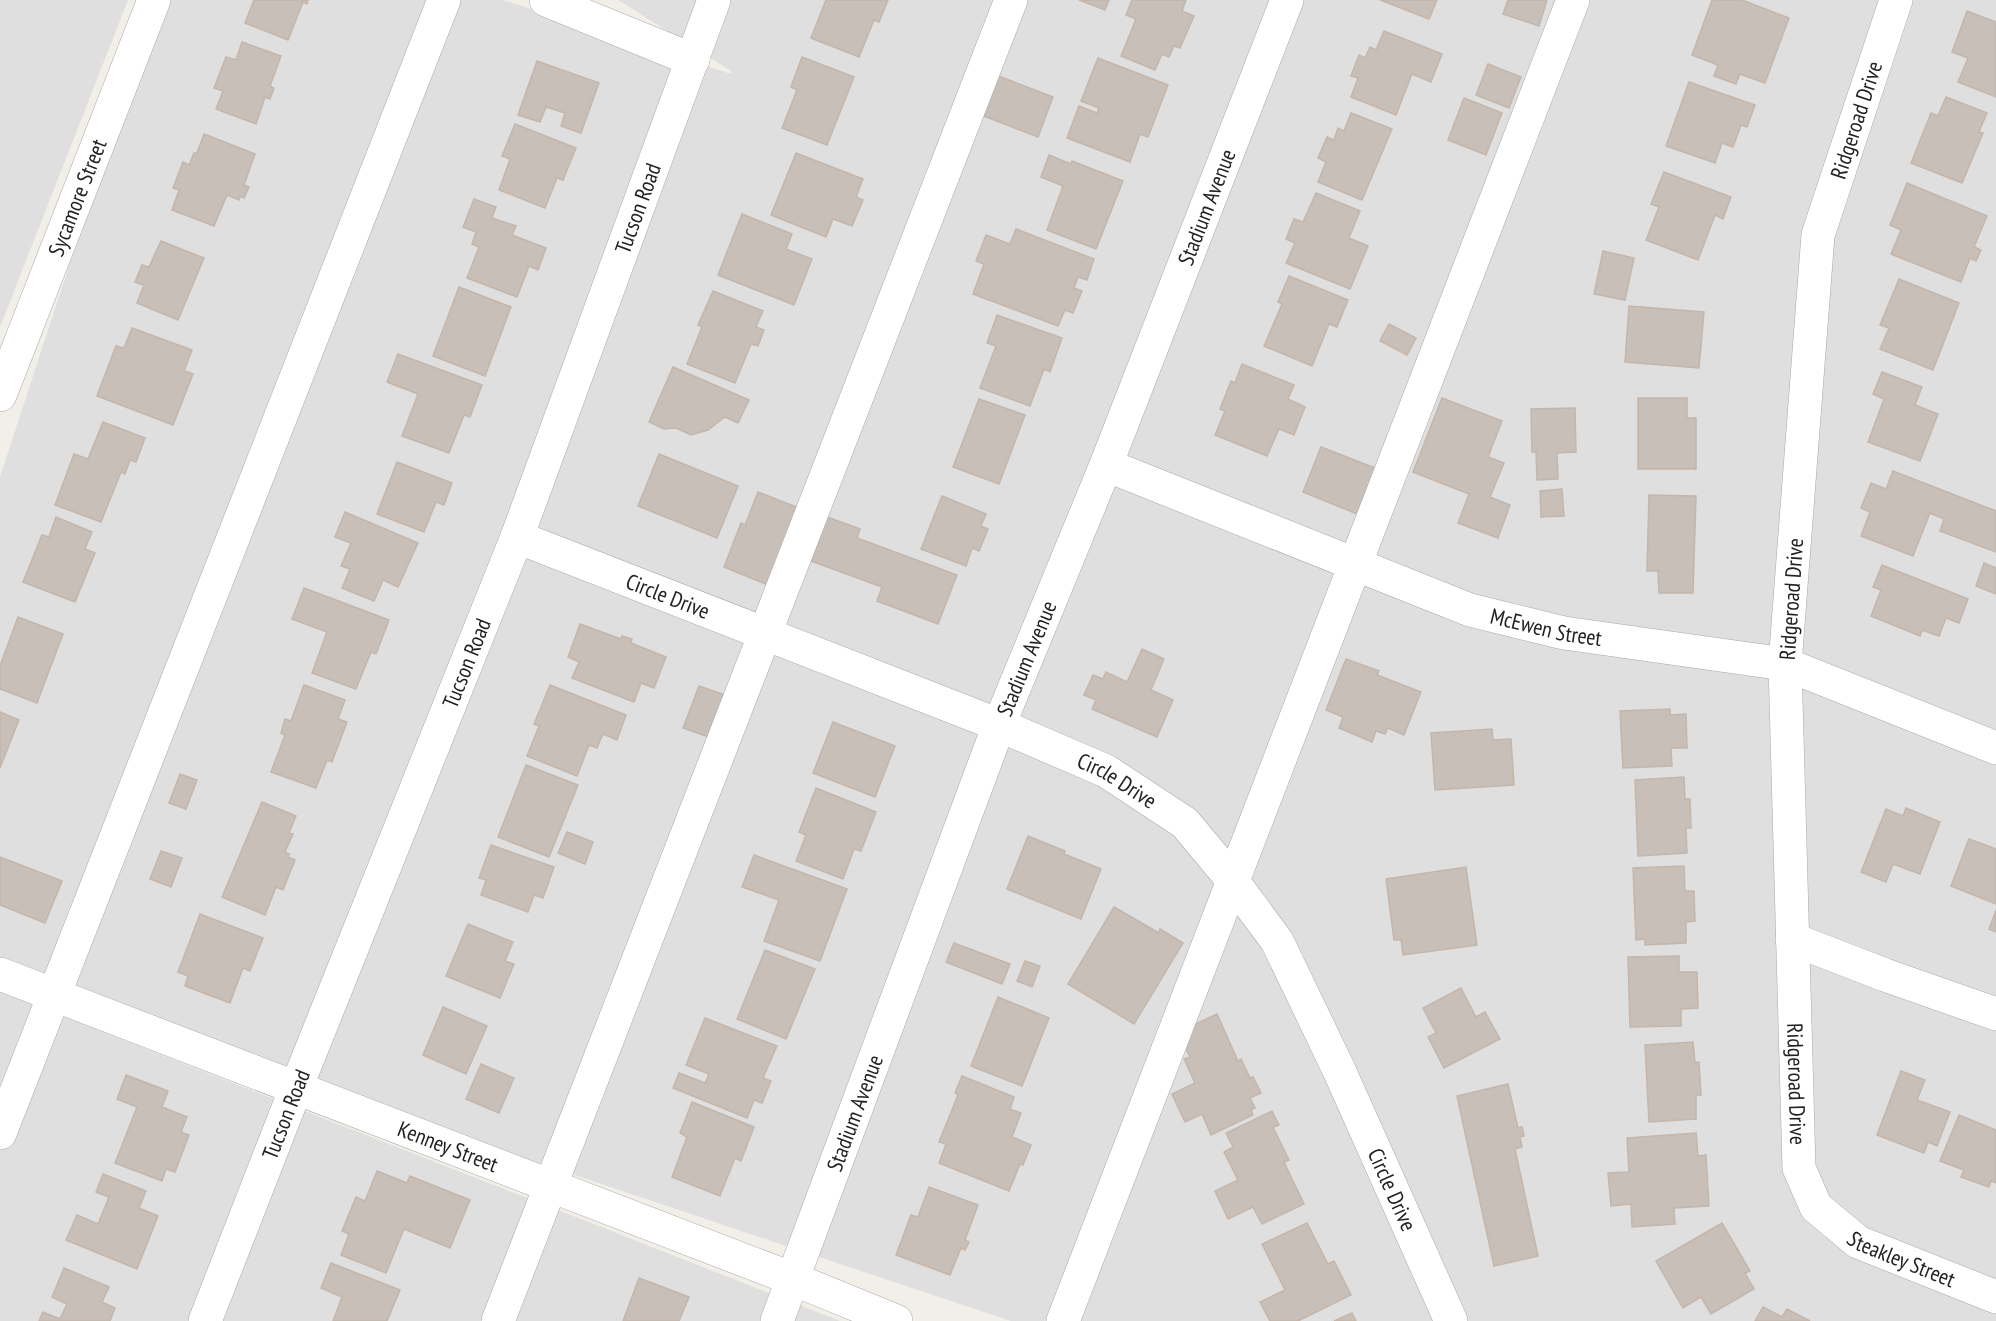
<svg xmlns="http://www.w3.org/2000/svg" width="1996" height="1321" font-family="'PT Sans Narrow',sans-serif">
<rect width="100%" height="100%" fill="#f2efe9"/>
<g fill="#e0dfdf">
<path d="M 0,0 L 128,0 L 0,327 Z"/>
<path d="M 156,0 L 503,0 L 731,74 L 731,71 L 618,0 L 1996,0 L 1996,1321 L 1011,1321 L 0,983 L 0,477 Z"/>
<path d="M 0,992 L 563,1212 L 840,1321 L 0,1321 Z"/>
</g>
<g fill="#c7bfb8" stroke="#c4b6ab" stroke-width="1.5">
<path d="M 254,0 L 308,0 L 307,4 L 303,2 L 288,40 L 245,23 Z"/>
<path d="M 826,0 L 888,0 L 879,22 L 874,20 L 859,57 L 811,38 Z"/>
<path d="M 1079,0 L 1109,0 L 1105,10 Z"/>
<path d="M 1132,0 L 1186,0 L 1182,11 L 1194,16 L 1180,48 L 1174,46 L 1169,57 L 1162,54 L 1155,70 L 1121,56 L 1136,19 L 1126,15 Z"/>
<path d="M 1380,0 L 1437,0 L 1429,19 Z"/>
<path d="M 1508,0 L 1547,0 L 1539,26 L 1503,14 Z"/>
<path d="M 1712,0 L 1742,0 L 1789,18 L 1765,83 L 1740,74 L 1736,84 L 1714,76 L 1718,65 L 1692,55 Z"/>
<path d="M 1967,11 L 1996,22 L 1996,97 L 1958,82 L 1968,58 L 1952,52 Z"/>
<path d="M 1384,31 L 1442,54 L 1431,82 L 1412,74 L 1396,115 L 1351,97 L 1358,78 L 1351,76 L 1359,55 L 1365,58 L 1370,47 L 1376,50 Z"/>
<path d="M 242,42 L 281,56 L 270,86 L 274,88 L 270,99 L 265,97 L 256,124 L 216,109 L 223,91 L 214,88 L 226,57 L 236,60 Z"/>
<path d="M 802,57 L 854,77 L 827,145 L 782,128 L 797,90 L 791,87 Z"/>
<path d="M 1098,58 L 1168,85 L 1148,137 L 1140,134 L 1130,162 L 1067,138 L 1079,106 L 1097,113 L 1099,108 L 1081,101 Z"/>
<path d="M 537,61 L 599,83 L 581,133 L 561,126 L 565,113 L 546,107 L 540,122 L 518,115 Z"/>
<path d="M 1488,64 L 1521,77 L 1509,108 L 1476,95 Z"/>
<path d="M 996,75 L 1053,97 L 1038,137 L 981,115 Z"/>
<path d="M 1689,82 L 1755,105 L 1747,127 L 1741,125 L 1733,147 L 1722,143 L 1715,163 L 1666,146 Z"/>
<path d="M 1946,97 L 1987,113 L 1979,132 L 1983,133 L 1962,183 L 1911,163 L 1931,113 L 1938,116 Z"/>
<path d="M 1464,98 L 1502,113 L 1486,155 L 1448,140 Z"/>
<path d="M 1351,113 L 1392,129 L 1362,200 L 1318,182 L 1326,162 L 1318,158 L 1327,137 L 1334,140 L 1338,128 L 1344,131 Z"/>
<path d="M 515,124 L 576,148 L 563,180 L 557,178 L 545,208 L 499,190 L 510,159 L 502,156 Z"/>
<path d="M 204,134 L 255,154 L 244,185 L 249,187 L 244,198 L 240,196 L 239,200 L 227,195 L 214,226 L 172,210 L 179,190 L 173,188 L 183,162 L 189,165 L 194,153 L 197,153 Z"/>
<path d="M 796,153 L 863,179 L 856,197 L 863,200 L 852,226 L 833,219 L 826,237 L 771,215 Z"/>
<path d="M 1049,155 L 1071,164 L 1072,161 L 1123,181 L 1096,249 L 1047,230 L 1063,186 L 1041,177 Z"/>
<path d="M 1664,172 L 1731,197 L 1723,219 L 1715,215 L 1698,260 L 1646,240 L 1659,207 L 1651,204 Z"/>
<path d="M 1907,183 L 1987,216 L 1974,247 L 1981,250 L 1976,261 L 1970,258 L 1961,282 L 1891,254 L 1901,230 L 1890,225 Z"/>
<path d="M 1316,193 L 1360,211 L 1349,238 L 1368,246 L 1350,289 L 1286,263 L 1295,243 L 1286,239 L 1294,219 L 1303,222 Z"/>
<path d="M 474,199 L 496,207 L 492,218 L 516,226 L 512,235 L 546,248 L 538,270 L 529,266 L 517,297 L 467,278 L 479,247 L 472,244 L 476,232 L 463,227 Z"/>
<path d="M 742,214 L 792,234 L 786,249 L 812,259 L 794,305 L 718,275 Z"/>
<path d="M 1016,229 L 1094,259 L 1087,280 L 1078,277 L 1074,288 L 1082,291 L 1073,313 L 1065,310 L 1058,326 L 973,294 L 984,264 L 976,261 L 986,235 L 1010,244 Z"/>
<path d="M 161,241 L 204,258 L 178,320 L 137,303 L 144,285 L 135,282 L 142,265 L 149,267 Z"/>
<path d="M 1603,251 L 1634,258 L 1625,300 L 1594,294 Z"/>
<path d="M 1289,276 L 1348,300 L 1337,327 L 1329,324 L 1312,366 L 1264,346 L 1282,304 L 1278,302 Z"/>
<path d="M 1899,279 L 1959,303 L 1933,370 L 1880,349 L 1889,328 L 1880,325 Z"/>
<path d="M 459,287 L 511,307 L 485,376 L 433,356 Z"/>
<path d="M 713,291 L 763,311 L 756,327 L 764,330 L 758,346 L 751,344 L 735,383 L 687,364 L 702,327 L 698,325 Z"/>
<path d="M 1629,306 L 1704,312 L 1699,368 L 1625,362 Z"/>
<path d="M 997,315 L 1062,338 L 1050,372 L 1044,369 L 1030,406 L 980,388 L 996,346 L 987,343 Z"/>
<path d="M 1389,324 L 1416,338 L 1407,355 L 1380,341 Z"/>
<path d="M 132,328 L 192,350 L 184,371 L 193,374 L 173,425 L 97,396 L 116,346 L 124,348 Z"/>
<path d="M 398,354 L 482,385 L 470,417 L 464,415 L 449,453 L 402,436 L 418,394 L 387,382 Z"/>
<path d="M 1242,364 L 1294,385 L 1288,399 L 1305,407 L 1294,435 L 1279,429 L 1267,456 L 1215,435 L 1225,411 L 1220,409 L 1231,381 L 1235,383 Z"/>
<path d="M 673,367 L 749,400 L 738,423 L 725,417 L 708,430 L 691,435 L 676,428 L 664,429 L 649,422 Z"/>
<path d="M 1882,372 L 1922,387 L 1915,405 L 1938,414 L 1920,461 L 1868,442 L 1884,399 L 1873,394 Z"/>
<path d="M 1442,398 L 1502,421 L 1488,457 L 1504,463 L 1490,497 L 1510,505 L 1498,538 L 1458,523 L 1469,494 L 1413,472 Z"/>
<path d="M 1638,398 L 1687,398 L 1687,418 L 1696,418 L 1696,469 L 1638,469 Z"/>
<path d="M 979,399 L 1025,415 L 999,484 L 953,467 Z"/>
<path d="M 1575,408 L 1576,452 L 1557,453 L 1558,479 L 1537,480 L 1536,452 L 1532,452 L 1531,409 Z"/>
<path d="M 103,422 L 145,438 L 136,462 L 130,460 L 125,474 L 121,472 L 101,522 L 55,505 L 74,454 L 88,459 Z"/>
<path d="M 1321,447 L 1375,468 L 1357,514 L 1303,492 Z"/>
<path d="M 659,454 L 738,486 L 717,538 L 638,506 Z"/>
<path d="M 397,462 L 452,483 L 444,505 L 436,502 L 424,532 L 377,514 Z"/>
<path d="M 1893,471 L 1996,511 L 1996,552 L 1940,531 L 1944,519 L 1930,513 L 1913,556 L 1861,536 L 1870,512 L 1861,508 L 1871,483 L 1886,489 Z"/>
<path d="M 1562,489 L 1564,516 L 1541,517 L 1540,491 Z"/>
<path d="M 758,492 L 799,508 L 768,585 L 724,567 L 741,523 L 745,525 Z"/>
<path d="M 1649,495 L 1696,496 L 1693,593 L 1659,593 L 1658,571 L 1660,571 L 1647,571 Z"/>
<path d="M 942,496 L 986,514 L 981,526 L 988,529 L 979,551 L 972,548 L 966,566 L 921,549 Z"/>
<path d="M 345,512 L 418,543 L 398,587 L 383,580 L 374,601 L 342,588 L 350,569 L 341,566 L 351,543 L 335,537 Z"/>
<path d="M 56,517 L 92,532 L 85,549 L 95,553 L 75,602 L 23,582 L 42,535 L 49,537 Z"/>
<path d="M 827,517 L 860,529 L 857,538 L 957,575 L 938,624 L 877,601 L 882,587 L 811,561 Z"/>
<path d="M 1984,563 L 1996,568 L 1996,594 L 1976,586 Z"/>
<path d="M 1882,565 L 1968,599 L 1959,623 L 1946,618 L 1939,636 L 1922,630 L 1920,636 L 1871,616 L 1881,590 L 1873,587 Z"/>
<path d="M 304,588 L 389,620 L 376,654 L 371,652 L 356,689 L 312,673 L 327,632 L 292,619 Z"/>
<path d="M 18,617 L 63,634 L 37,703 L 0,689 L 0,666 Z"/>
<path d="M 580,624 L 621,639 L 622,636 L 632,639 L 631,643 L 666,657 L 654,688 L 641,683 L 634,702 L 572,678 L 579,662 L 568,657 Z"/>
<path d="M 1142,649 L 1164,659 L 1151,690 L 1173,700 L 1157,737 L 1092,709 L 1096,700 L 1084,695 L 1093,675 L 1103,679 L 1106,672 L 1127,682 Z"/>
<path d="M 1346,659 L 1379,671 L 1377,675 L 1421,692 L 1404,735 L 1388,728 L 1385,734 L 1376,731 L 1372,742 L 1339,728 L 1343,717 L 1326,710 Z"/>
<path d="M 304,685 L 345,700 L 338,719 L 347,722 L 332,762 L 327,760 L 316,788 L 271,772 L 285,735 L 281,733 L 285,719 L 291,721 Z"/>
<path d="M 550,685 L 626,715 L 617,740 L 603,734 L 597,748 L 589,745 L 577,776 L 527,756 L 539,726 L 534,724 Z"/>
<path d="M 699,686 L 725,695 L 709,737 L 683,728 Z"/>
<path d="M 1670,709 L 1670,715 L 1686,714 L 1687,748 L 1671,748 L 1672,766 L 1623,768 L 1620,711 Z"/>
<path d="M 0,712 L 19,720 L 0,768 Z"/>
<path d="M 833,722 L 895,746 L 875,797 L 813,773 Z"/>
<path d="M 1492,729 L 1493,740 L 1511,739 L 1514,785 L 1435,790 L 1431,733 Z"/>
<path d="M 526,765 L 578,785 L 549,857 L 498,837 Z"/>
<path d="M 180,774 L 197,780 L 186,809 L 169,803 Z"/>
<path d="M 1684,777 L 1685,799 L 1690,799 L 1691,828 L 1686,828 L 1687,853 L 1638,856 L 1635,780 Z"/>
<path d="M 816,788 L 876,812 L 861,851 L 854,849 L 843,879 L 796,861 L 806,835 L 799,832 Z"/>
<path d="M 262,802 L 296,816 L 289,833 L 293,834 L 285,852 L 289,854 L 288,857 L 295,860 L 283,890 L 276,887 L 265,915 L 222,897 Z"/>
<path d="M 1906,808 L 1940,822 L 1920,874 L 1893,864 L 1886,882 L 1861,872 L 1886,809 L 1903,816 Z"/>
<path d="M 567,832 L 593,842 L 585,864 L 558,853 Z"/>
<path d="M 1028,836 L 1065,851 L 1064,854 L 1101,869 L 1081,919 L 1007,889 Z"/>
<path d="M 1969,839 L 1996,849 L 1996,904 L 1951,886 Z"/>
<path d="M 491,845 L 554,867 L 543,898 L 534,895 L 528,912 L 481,895 L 486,880 L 479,878 Z"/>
<path d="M 161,851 L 182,858 L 171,887 L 150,879 Z"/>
<path d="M 754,855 L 847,889 L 820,961 L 764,941 L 779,900 L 742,887 Z"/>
<path d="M 0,857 L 62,881 L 45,923 L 0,905 Z"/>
<path d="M 1684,866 L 1685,891 L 1694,891 L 1695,921 L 1686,922 L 1686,943 L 1645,945 L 1645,939 L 1636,940 L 1633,868 Z"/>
<path d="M 1466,867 L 1477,945 L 1403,955 L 1401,940 L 1394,940 L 1386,879 Z"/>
<path d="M 1114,907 L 1159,933 L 1160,929 L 1183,943 L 1134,1024 L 1068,984 Z"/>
<path d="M 1996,910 L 1996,932 L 1989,929 Z"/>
<path d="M 200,914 L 263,938 L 250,971 L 243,968 L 230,1003 L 185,986 L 188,976 L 178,972 Z"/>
<path d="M 468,924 L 513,942 L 505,961 L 514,964 L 500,998 L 446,976 Z"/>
<path d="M 954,943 L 1010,964 L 1002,984 L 946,962 Z"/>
<path d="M 765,950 L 815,969 L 786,1039 L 737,1019 Z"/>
<path d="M 1679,956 L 1679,972 L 1697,972 L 1698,1008 L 1681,1009 L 1681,1026 L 1630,1027 L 1628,957 Z"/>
<path d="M 1025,961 L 1040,966 L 1032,987 L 1017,981 Z"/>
<path d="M 1461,988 L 1476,1017 L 1485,1012 L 1500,1039 L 1444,1068 L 1428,1037 L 1436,1033 L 1423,1008 Z"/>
<path d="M 998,997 L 1049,1018 L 1022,1086 L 971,1066 Z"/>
<path d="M 443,1007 L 487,1026 L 466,1074 L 423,1055 Z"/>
<path d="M 1217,1014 L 1238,1061 L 1241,1059 L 1250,1078 L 1253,1077 L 1261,1093 L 1250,1098 L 1255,1108 L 1251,1110 L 1253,1115 L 1211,1135 L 1202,1114 L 1185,1122 L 1172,1094 L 1195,1083 L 1184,1059 L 1190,1057 L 1178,1032 Z"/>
<path d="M 705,1018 L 777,1046 L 763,1078 L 771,1081 L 762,1103 L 754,1100 L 747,1118 L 673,1088 L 679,1073 L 705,1083 L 709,1074 L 686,1065 Z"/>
<path d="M 1693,1042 L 1695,1063 L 1699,1062 L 1701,1095 L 1696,1095 L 1696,1119 L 1649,1122 L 1645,1045 Z"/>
<path d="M 481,1064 L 514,1078 L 499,1113 L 466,1099 Z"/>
<path d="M 1901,1071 L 1925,1080 L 1917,1100 L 1950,1112 L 1937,1146 L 1928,1142 L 1924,1153 L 1877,1135 Z"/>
<path d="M 126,1075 L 168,1091 L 162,1107 L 187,1117 L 181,1132 L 189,1135 L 175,1172 L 166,1169 L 162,1181 L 115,1163 L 137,1107 L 117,1099 Z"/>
<path d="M 962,1076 L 1014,1097 L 1010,1109 L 1021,1113 L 1012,1137 L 1031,1145 L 1023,1165 L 1020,1164 L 1009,1191 L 939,1163 L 946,1144 L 939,1142 L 958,1095 L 955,1093 Z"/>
<path d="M 1508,1084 L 1518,1128 L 1522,1127 L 1524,1136 L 1520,1137 L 1522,1147 L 1515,1149 L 1538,1256 L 1494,1266 L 1457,1096 Z"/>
<path d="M 692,1102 L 754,1127 L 741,1161 L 735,1158 L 720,1196 L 672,1177 L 687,1137 L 680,1133 Z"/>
<path d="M 1272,1111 L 1279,1125 L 1273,1127 L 1289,1160 L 1284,1162 L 1304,1204 L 1262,1224 L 1253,1207 L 1228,1219 L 1215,1191 L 1238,1180 L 1224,1152 L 1233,1147 L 1226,1133 Z"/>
<path d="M 1959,1115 L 1996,1130 L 1996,1183 L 1991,1181 L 1989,1187 L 1961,1177 L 1964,1170 L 1940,1161 Z"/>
<path d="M 1696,1133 L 1698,1156 L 1706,1155 L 1709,1206 L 1674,1208 L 1675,1224 L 1632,1227 L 1631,1204 L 1611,1206 L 1608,1173 L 1629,1172 L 1627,1138 Z"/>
<path d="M 377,1171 L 407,1183 L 410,1176 L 470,1200 L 450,1248 L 404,1229 L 386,1273 L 341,1255 L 349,1234 L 342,1231 L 356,1197 L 365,1201 Z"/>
<path d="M 103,1174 L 146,1191 L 139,1208 L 158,1216 L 137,1269 L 66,1240 L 77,1215 L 98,1224 L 109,1197 L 96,1192 Z"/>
<path d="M 929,1187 L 978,1205 L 965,1240 L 969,1242 L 965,1250 L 961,1248 L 950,1275 L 896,1255 L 911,1215 L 918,1217 Z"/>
<path d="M 1307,1223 L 1328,1264 L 1334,1261 L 1351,1295 L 1298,1321 L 1270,1321 L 1260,1302 L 1285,1290 L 1262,1244 Z"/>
<path d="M 1722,1223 L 1750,1271 L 1745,1273 L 1754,1289 L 1711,1314 L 1701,1297 L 1683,1308 L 1656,1261 Z"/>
<path d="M 331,1263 L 400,1290 L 387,1321 L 333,1321 L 342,1297 L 321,1288 Z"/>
<path d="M 64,1268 L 109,1287 L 102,1302 L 115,1308 L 110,1321 L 39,1321 L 43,1312 L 60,1319 L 67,1304 L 52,1297 Z"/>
<path d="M 639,1278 L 689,1297 L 679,1321 L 623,1321 Z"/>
<path d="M 1763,1307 L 1782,1317 L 1787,1309 L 1810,1321 L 1755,1321 Z"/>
<path d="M 1352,1313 L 1356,1321 L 1334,1321 Z"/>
</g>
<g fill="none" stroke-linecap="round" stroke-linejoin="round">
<defs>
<g id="minor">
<path d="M 546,0 L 693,60"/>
<path id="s1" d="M 1896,0 L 1818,235 L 1785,664 L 1799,1168 L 1816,1207 L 1858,1242 L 1996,1297"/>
<path id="s2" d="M 0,395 L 154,0"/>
<path id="s3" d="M 1106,465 L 1470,610 L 1564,633 L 1785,664 L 1996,748"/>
<path id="s4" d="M 517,537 L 999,725 L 1106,771 L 1185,823 L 1225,871 L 1277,941 L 1339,1070 L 1451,1321"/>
<path d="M 1792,939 L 1885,975 L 1996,1014"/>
<path id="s5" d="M 0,974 L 793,1279 L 896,1321"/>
<path d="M 0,1133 L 444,0"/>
<path id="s6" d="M 205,1321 L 296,1088 L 517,537 L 714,0"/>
<path d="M 498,1321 L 1011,0"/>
<path id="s7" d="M 777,1321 L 999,725 L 1106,465 L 1287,0"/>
<path d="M 1063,1321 L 1573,0"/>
</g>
</defs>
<use href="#minor" stroke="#a9a9a9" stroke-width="34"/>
<use href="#minor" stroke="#fff" stroke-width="33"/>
</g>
<g text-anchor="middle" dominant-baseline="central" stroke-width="5" stroke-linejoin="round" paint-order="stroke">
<g font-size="22" fill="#222" stroke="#fff">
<text transform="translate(1856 120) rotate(-72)">Ridgeroad Drive</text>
<text stroke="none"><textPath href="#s2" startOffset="212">Sycamore Street</textPath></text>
<text stroke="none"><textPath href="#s7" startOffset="1194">Stadium Avenue</textPath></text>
<text stroke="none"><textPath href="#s6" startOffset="1194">Tucson Road</textPath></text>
<text stroke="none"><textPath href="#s4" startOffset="162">Circle Drive</textPath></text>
<text transform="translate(1791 599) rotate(-86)">Ridgeroad Drive</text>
<text stroke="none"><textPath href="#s3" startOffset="470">McEwen Street</textPath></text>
<text stroke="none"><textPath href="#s7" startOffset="708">Stadium Avenue</textPath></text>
<text stroke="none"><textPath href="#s6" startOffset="708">Tucson Road</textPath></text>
<text stroke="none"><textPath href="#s4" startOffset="648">Circle Drive</textPath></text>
<text stroke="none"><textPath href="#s1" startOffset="1098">Ridgeroad Drive</textPath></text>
<text stroke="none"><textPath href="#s7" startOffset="222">Stadium Avenue</textPath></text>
<text stroke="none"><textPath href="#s6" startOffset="222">Tucson Road</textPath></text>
<text stroke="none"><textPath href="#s5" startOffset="480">Kenney Street</textPath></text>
<text stroke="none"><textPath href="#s4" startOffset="1152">Circle Drive</textPath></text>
<text stroke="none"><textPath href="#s1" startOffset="1326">Steakley Street</textPath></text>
</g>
</g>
</svg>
